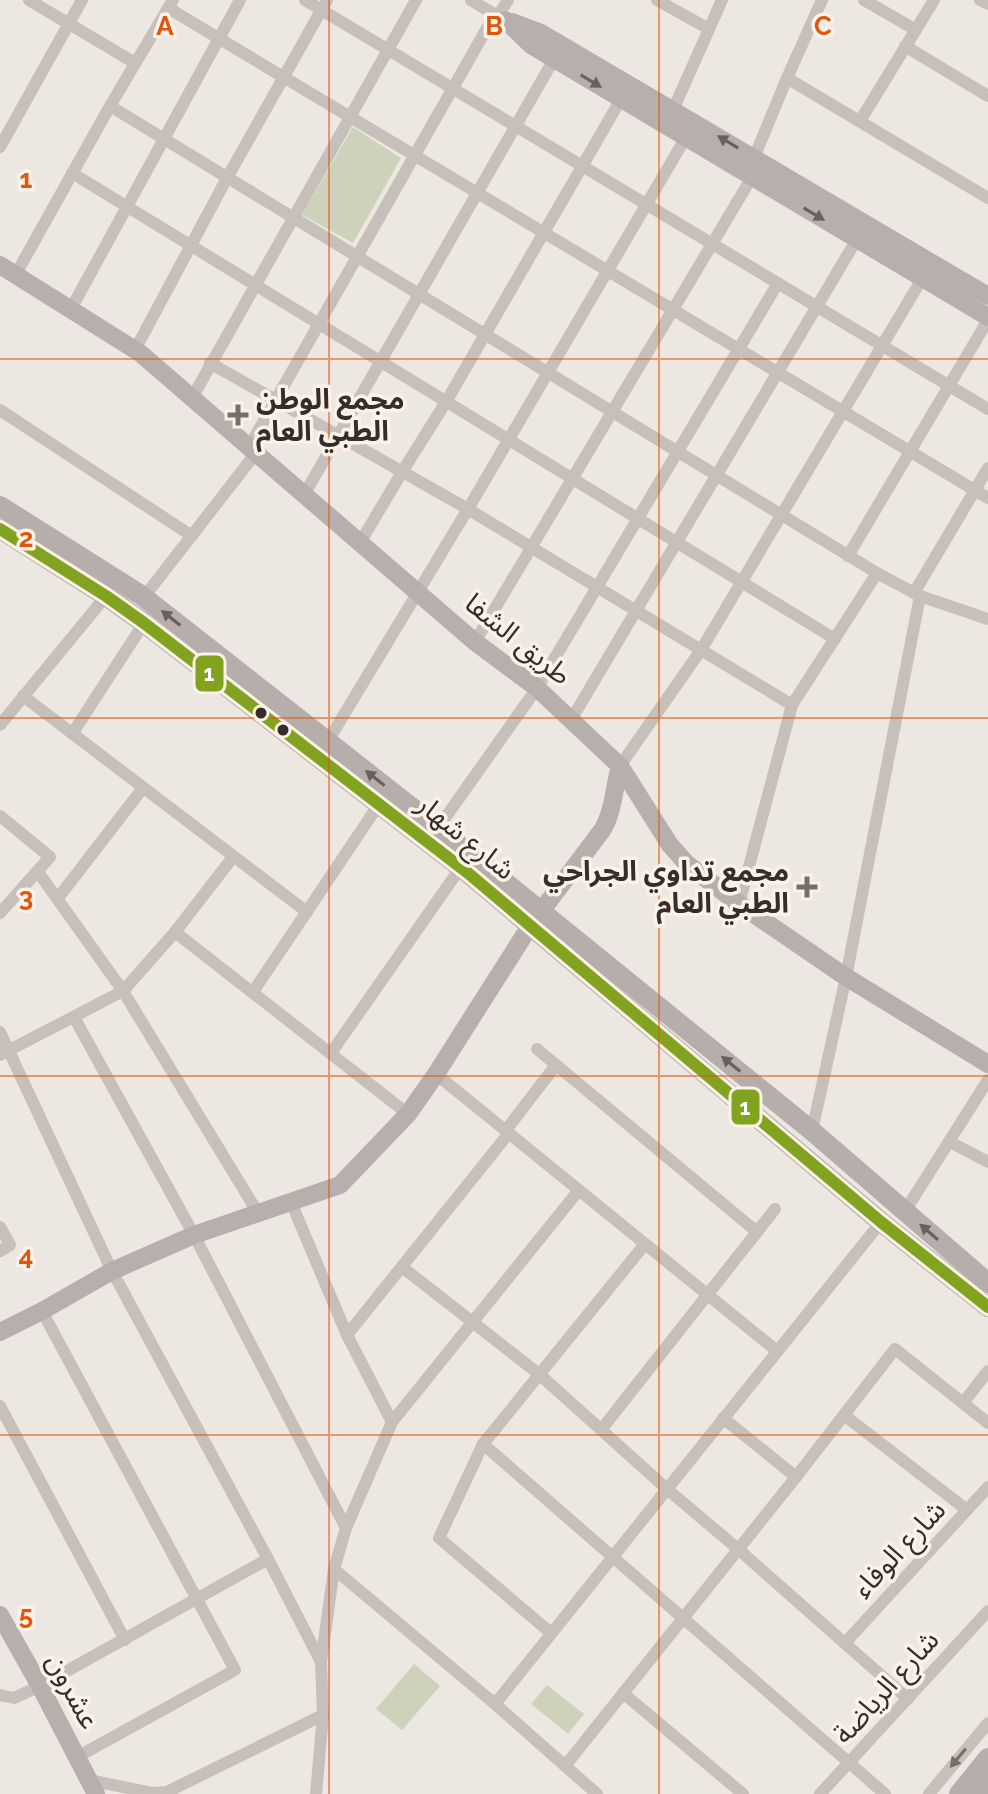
<svg xmlns="http://www.w3.org/2000/svg" width="988" height="1794" font-family="Raleway,'Noto Sans Arabic',sans-serif">
<rect width="100%" height="100%" fill="#ede7e1"/>
<g fill="#cfd2bb">
<path d="M 353,127 L 401,158 L 353,243 L 302,215 Z"/>
<path d="M 414,1664 L 440,1686 L 402,1730 L 376,1709 Z"/>
<path d="M 547,1685 L 584,1714 L 568,1734 L 531,1704 Z"/>
</g>
<g fill="none" stroke-linecap="round" stroke-linejoin="round">
<g stroke="#c6bfba" stroke-width="12">
<path d="M 29,0 L 135,63"/>
<path d="M 305,0 L 988,409"/>
<path d="M 471,0 L 499,17"/>
<path d="M 657,0 L 709,29"/>
<path d="M 864,0 L 916,30"/>
<path d="M 980,0 L 988,4"/>
<path d="M 168,8 L 988,498"/>
<path d="M 498,16 L 508,0"/>
<path d="M 905,46 L 988,96"/>
<path d="M 787,78 L 988,198"/>
<path d="M 110,106 L 877,573 L 920,596 L 988,619"/>
<path d="M 673,110 L 722,0"/>
<path d="M 860,121 L 934,0"/>
<path d="M 0,147 L 82,0"/>
<path d="M 754,158 L 787,78 L 822,0"/>
<path d="M 72,173 L 835,639"/>
<path d="M 16,274 L 110,106 L 173,0"/>
<path d="M 71,309 L 240,0"/>
<path d="M 135,350 L 227,178 L 327,0"/>
<path d="M 210,363 L 468,509 L 792,705"/>
<path d="M 192,398 L 416,0"/>
<path d="M 0,410 L 192,536"/>
<path d="M 249,447 L 495,14"/>
<path d="M 304,495 L 554,59"/>
<path d="M 360,543 L 402,472 L 446,402 L 621,99"/>
<path d="M 848,556 L 988,320"/>
<path d="M 914,593 L 988,468"/>
<path d="M 144,597 L 256,453"/>
<path d="M 475,642 L 752,177"/>
<path d="M 23,696 L 307,912"/>
<path d="M 571,720 L 857,239"/>
<path d="M 0,725 L 106,596"/>
<path d="M 72,734 L 144,623"/>
<path d="M 328,741 L 468,509 L 686,137"/>
<path d="M 620,766 L 701,650 L 926,272"/>
<path d="M 0,816 L 50,857 L 0,913"/>
<path d="M 438,828 L 537,688 L 778,283"/>
<path d="M 38,872 L 123,991 L 258,1213"/>
<path d="M 58,898 L 143,788"/>
<path d="M 739,904 L 792,705 L 877,573"/>
<path d="M 175,932 L 408,1114"/>
<path d="M 253,992 L 379,804"/>
<path d="M 74,1017 L 194,1235 L 346,1528"/>
<path d="M 0,1032 L 112,1271 L 268,1559 L 321,1662"/>
<path d="M 537,1049 L 757,1232"/>
<path d="M 331,1053 L 461,867"/>
<path d="M 0,1055 L 123,991 L 175,932 L 233,857"/>
<path d="M 436,1074 L 777,1351"/>
<path d="M 506,1130 L 556,1065"/>
<path d="M 812,1131 L 846,977 L 920,596"/>
<path d="M 950,1142 L 988,1162"/>
<path d="M 291,1202 L 347,1335 L 392,1422"/>
<path d="M 905,1211 L 988,1080"/>
<path d="M 0,1227 L 10,1245 L 0,1251"/>
<path d="M 402,1267 L 539,1374 L 667,1489 L 738,1549 L 908,1699"/>
<path d="M 42,1311 L 235,1670 L 77,1757"/>
<path d="M 347,1335 L 509,1133"/>
<path d="M 963,1403 L 988,1371"/>
<path d="M 0,1406 L 125,1640"/>
<path d="M 844,1415 L 967,1510"/>
<path d="M 723,1418 L 796,1477"/>
<path d="M 601,1430 L 775,1209"/>
<path d="M 483,1444 L 885,1794"/>
<path d="M 334,1569 L 495,1704 L 597,1794"/>
<path d="M 551,1633 L 439,1538 L 483,1444 L 645,1244"/>
<path d="M 845,1643 L 988,1487"/>
<path d="M 623,1693 L 743,1794"/>
<path d="M 0,1695 L 14,1698 L 40,1686 L 268,1559"/>
<path d="M 495,1704 L 881,1222"/>
<path d="M 565,1766 L 796,1477 L 895,1349 L 988,1423"/>
<path d="M 89,1780 L 152,1793 L 167,1792 L 323,1715"/>
<path d="M 316,1794 L 323,1715 L 321,1662 L 334,1569 L 346,1528 L 392,1422 L 579,1190"/>
<path d="M 820,1794 L 988,1611"/>
<path d="M 929,1794 L 988,1723"/>
</g>
<g stroke="#b7afab" stroke-width="18">
<path d="M 505,20 L 531,45 L 988,317"/>
<path d="M 512,22 L 541,33 L 988,296"/>
<path d="M 0,265 L 140,353 L 475,642 L 537,688 L 620,766 L 670,845 L 687,864 L 739,904 L 846,977 L 988,1064"/>
<path d="M 0,1332 L 42,1311 L 112,1271 L 194,1235 L 340,1185 L 408,1114 L 436,1074 L 530,926 L 603,829 C 614,809 614,787 620,766"/>
<path d="M 0,1615 L 40,1686 L 96,1794"/>
</g>
<g stroke="#b5aeaa" stroke-width="20">
<path d="M 0,506 L 141,595 L 438,828 L 812,1131 L 988,1283"/>
<path d="M 0,529 L 106,596 L 144,623 L 468,873 L 881,1222 L 988,1307"/>
<path d="M 959,1794 L 988,1758"/>
<path d="M 977,1794 L 988,1780"/>
</g>
<defs>
<path id="bus-1" d="M 0,529 L 106,596 L 144,623 L 468,873 L 881,1222 L 988,1307"/>
</defs>
<use href="#bus-1" stroke="#faf1e9" stroke-width="18"/>
<use href="#bus-1" stroke="#82a320" stroke-width="12"/>
</g>
<defs><path id="oneway-solid" d="M-6-.8H1V-3.2L6.5 0L1 3.2V.8H-6Z" transform="scale(2)"/></defs>
<g fill="#6a605c">
<use href="#oneway-solid" transform="translate(591 81) rotate(31)"/>
<use href="#oneway-solid" transform="translate(728 142) rotate(-149)"/>
<use href="#oneway-solid" transform="translate(814 214) rotate(31)"/>
</g>
<g fill="#69605c">
<use href="#oneway-solid" transform="translate(171 618) rotate(-142)"/>
<use href="#oneway-solid" transform="translate(375 778) rotate(-142)"/>
<use href="#oneway-solid" transform="translate(731 1064) rotate(-141)"/>
<use href="#oneway-solid" transform="translate(929 1232) rotate(-139)"/>
</g>
<use fill="#776e6a" href="#oneway-solid" transform="translate(958 1758) rotate(130)"/>
<path fill="none" stroke="#df570d" stroke-width="2" stroke-opacity="0.55" d="M 329,0 L 329,1794M 659,0 L 659,1794M 0,359 L 988,359M 0,718 L 988,718M 0,1076 L 988,1076M 0,1435 L 988,1435"/>
<g fill="#776d69" stroke="#faf1e9" stroke-width="3">
<path d="M234 403h8v8h8v8h-8v8h-8v-8h-8v-8h8z"/>
<path d="M803 875h8v8h8v8h-8v8h-8v-8h-8v-8h8z"/>
</g>
<g fill="#372c28" stroke="#faf1e9" stroke-width="3">
<circle cx="261" cy="713" r="7"/>
<circle cx="283" cy="730" r="7"/>
</g>
<g text-anchor="middle" dominant-baseline="central" stroke-width="7" stroke-linejoin="round" paint-order="stroke">
<g font-size="28" font-weight="bold" fill="#372c28" stroke="#faf1e9" text-anchor="start">
<text x="256" y="399">مجمع الوطن<tspan x="256" dy="32">الطبي العام</tspan></text>
<text x="789" y="871" text-anchor="end">مجمع تداوي الجراحي<tspan x="789" dy="32">الطبي العام</tspan></text>
</g>
<g font-size="28" fill="#372c28" stroke="#faf1e9">
<text transform="translate(518 639) rotate(39)">طريق الشفا</text>
<text transform="translate(466 837) rotate(39)">شارع شهار</text>
<text transform="translate(899 1549) rotate(-47)">شارع الوفاء</text>
<text transform="translate(886 1687) rotate(-48)">شارع الرياضة</text>
<text transform="translate(73 1691) rotate(62)">عشرون</text>
</g>
</g>
<g font-size="26" text-anchor="middle" font-weight="bold" fill="#df570d" stroke="#faf1e9" stroke-width="7" stroke-linejoin="round" paint-order="stroke">
<text x="165" y="35">A</text>
<text x="494" y="35">B</text>
<text x="823" y="35">C</text>
<text x="26" y="188">1</text>
<text x="26" y="547">2</text>
<text x="26" y="906">3</text>
<text x="26" y="1265">4</text>
<text x="26" y="1624">5</text>
</g>
<g stroke="#faf1e9" stroke-width="3">
<rect x="194" y="654" width="31" height="39" rx="8" fill="#82a320"/>
<rect x="730" y="1088" width="31" height="38" rx="8" fill="#82a320"/>
</g>
<g font-size="22" text-anchor="middle" font-weight="bold" fill="#fff">
<text x="209" y="681">1</text>
<text x="745" y="1115">1</text>
</g>
</svg>
